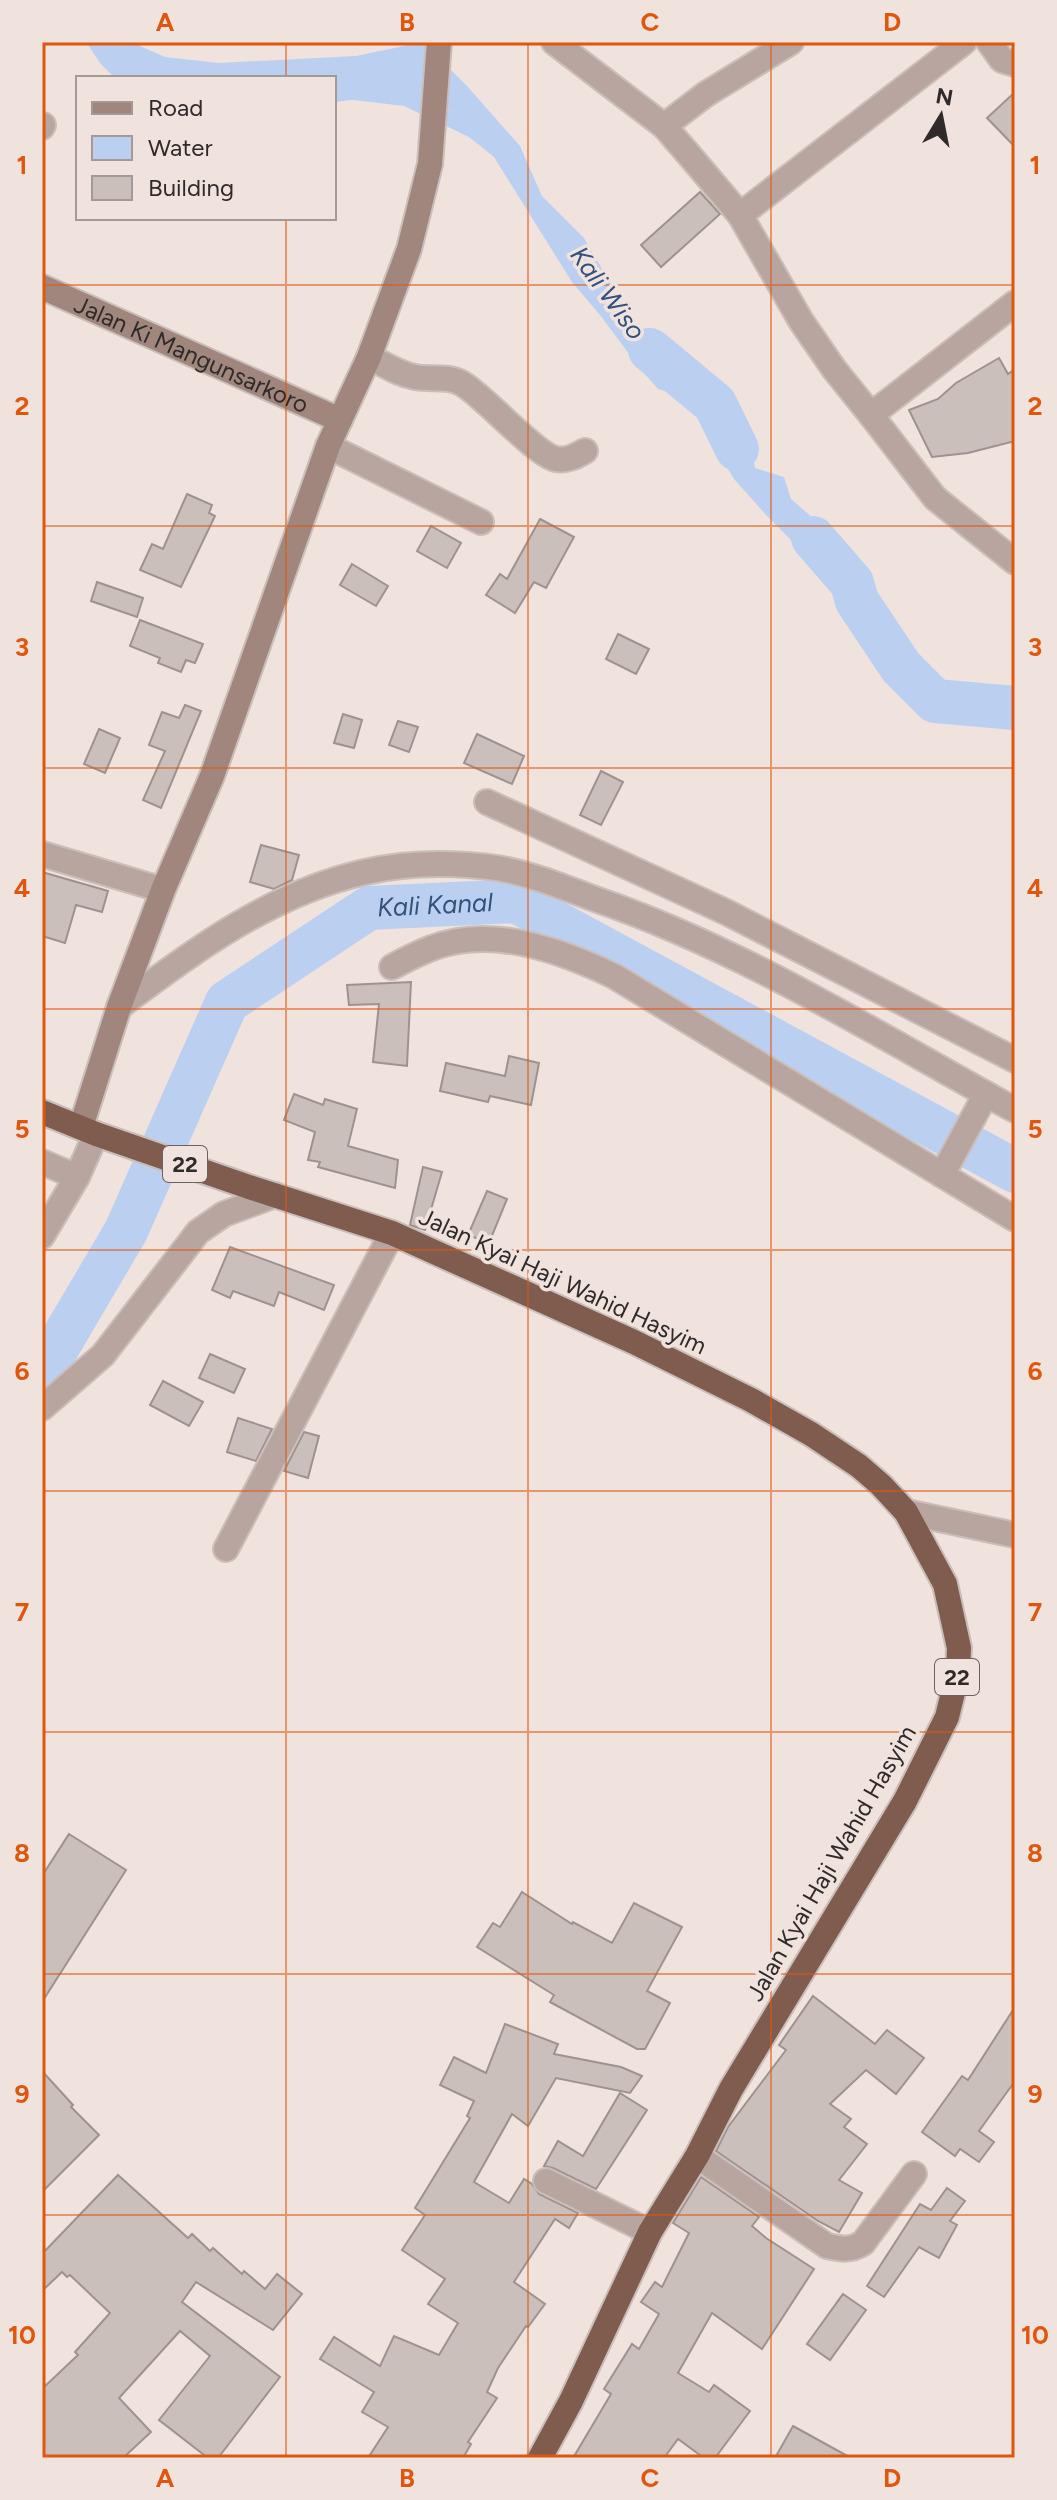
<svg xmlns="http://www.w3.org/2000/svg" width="1057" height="2500" font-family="Figtree,sans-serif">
<rect width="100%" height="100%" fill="#f0e3de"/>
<path fill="#bbd0f1" d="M 86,42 L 131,42 L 165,57 L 219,63 L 356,56 L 423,42 L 467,86 L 520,146 L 542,196 L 584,238 L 643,339 L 705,399 L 725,400 L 746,431 L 755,468 L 784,477 L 791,499 L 813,518 L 822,538 L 838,559 L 854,571 L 852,583 L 833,578 L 814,563 L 767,516 L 734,479 L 685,397 L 658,389 L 638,366 L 600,315 L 572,282 L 494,157 L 469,137 L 404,106 L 353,100 L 334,102 L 334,78 L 115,78 L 100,63 Z"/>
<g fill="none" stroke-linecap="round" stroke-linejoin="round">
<g stroke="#bbd0f1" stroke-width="44">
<path d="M 650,350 L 715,404 L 737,449"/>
<path d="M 813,538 L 852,583 L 857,601 L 901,667 L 935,701 L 1015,708"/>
<path id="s1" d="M 42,1368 L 47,1365 L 126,1231 L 227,1002 L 369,908 L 516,901 L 1015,1171"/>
</g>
</g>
<g fill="#cbbfbc" stroke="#9e9290" stroke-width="2">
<path d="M 1015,92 L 1015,147 L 987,118 Z"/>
<path d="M 700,192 L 720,214 L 661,267 L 641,245 Z"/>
<path d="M 999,358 L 1008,374 L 1015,369 L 1015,441 L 968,453 L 932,457 L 909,410 L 938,399 L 956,383 Z"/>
<path d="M 187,494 L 212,505 L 209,513 L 215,516 L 181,587 L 140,570 L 152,544 L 163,549 Z"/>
<path d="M 540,519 L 574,537 L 546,588 L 534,582 L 515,613 L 486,595 L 500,574 L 507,579 Z"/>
<path d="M 431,526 L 461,543 L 447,568 L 417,551 Z"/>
<path d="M 352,564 L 388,586 L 376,606 L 340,585 Z"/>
<path d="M 97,582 L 143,598 L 137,617 L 91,601 Z"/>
<path d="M 140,620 L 203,644 L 195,663 L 186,660 L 181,672 L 158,663 L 160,658 L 130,646 Z"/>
<path d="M 618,634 L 649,649 L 636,674 L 606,659 Z"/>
<path d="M 185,705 L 201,711 L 161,808 L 143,800 L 165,751 L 149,745 L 162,712 L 179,718 Z"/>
<path d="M 343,714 L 362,720 L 354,748 L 334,743 Z"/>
<path d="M 398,721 L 418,727 L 409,752 L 389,745 Z"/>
<path d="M 99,729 L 120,738 L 105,773 L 84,764 Z"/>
<path d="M 477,734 L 524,756 L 512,784 L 464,763 Z"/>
<path d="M 601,771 L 623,782 L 601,825 L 580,815 Z"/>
<path d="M 261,845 L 299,855 L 292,880 L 274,889 L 250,882 Z"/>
<path d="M 42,872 L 108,891 L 102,912 L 76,905 L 65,943 L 42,936 Z"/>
<path d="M 411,982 L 407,1066 L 373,1062 L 379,1004 L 349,1005 L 347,985 Z"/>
<path d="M 509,1056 L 539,1063 L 531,1105 L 490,1096 L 488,1102 L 440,1091 L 446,1063 L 505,1076 Z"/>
<path d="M 294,1094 L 323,1105 L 325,1099 L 357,1109 L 348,1146 L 398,1160 L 395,1188 L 318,1167 L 320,1162 L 308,1160 L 315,1132 L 284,1120 Z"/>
<path d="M 423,1167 L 442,1172 L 425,1230 L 410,1225 Z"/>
<path d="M 487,1191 L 507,1199 L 489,1243 L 468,1235 Z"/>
<path d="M 230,1247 L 334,1285 L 324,1310 L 279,1292 L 274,1306 L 233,1291 L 230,1298 L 212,1290 Z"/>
<path d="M 210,1354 L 245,1369 L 234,1393 L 199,1378 Z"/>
<path d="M 163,1381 L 203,1402 L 189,1426 L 150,1405 Z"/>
<path d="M 238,1418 L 272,1429 L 256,1461 L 227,1452 Z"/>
<path d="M 304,1432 L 319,1436 L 308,1478 L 284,1471 Z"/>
<path d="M 69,1834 L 126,1870 L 42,2002 L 42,1876 Z"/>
<path d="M 522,1892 L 572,1924 L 573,1922 L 612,1943 L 634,1903 L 682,1927 L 647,1991 L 670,2003 L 645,2049 L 637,2049 L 550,2002 L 554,1995 L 477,1947 L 493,1923 L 500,1927 Z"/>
<path d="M 813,1996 L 875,2044 L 887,2030 L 924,2058 L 896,2094 L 866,2070 L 830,2104 L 851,2119 L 844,2127 L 867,2144 L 839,2180 L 862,2193 L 839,2232 L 818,2221 L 716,2151 L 728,2127 L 786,2050 L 779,2045 Z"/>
<path d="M 1015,2007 L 1015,2081 L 979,2131 L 994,2142 L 979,2162 L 960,2149 L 955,2156 L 922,2132 L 962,2076 L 968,2080 Z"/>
<path d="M 505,2024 L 558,2044 L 554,2054 L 621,2067 L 642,2076 L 630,2093 L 556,2078 L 528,2126 L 512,2114 L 474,2182 L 509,2203 L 524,2179 L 532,2184 L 539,2194 L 578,2213 L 569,2228 L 555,2219 L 514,2282 L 545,2304 L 528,2327 L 526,2326 L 498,2368 L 487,2392 L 497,2398 L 468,2442 L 471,2444 L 463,2458 L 368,2458 L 388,2427 L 362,2412 L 374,2392 L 320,2359 L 334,2337 L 380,2366 L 394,2336 L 439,2355 L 458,2323 L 428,2304 L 445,2279 L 402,2250 L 425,2215 L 415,2208 L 470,2118 L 467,2116 L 474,2101 L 440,2085 L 454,2057 L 486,2073 Z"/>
<path d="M 42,2071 L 73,2105 L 71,2107 L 99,2135 L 42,2192 Z"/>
<path d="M 620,2093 L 647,2110 L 596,2189 L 553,2168 L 544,2166 L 558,2141 L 583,2156 Z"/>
<path d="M 118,2175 L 188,2238 L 192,2234 L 210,2251 L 213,2248 L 242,2274 L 244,2271 L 265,2289 L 277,2274 L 302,2294 L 273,2330 L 196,2282 L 182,2302 L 280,2377 L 218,2458 L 208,2458 L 159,2420 L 210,2356 L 180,2331 L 119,2398 L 151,2432 L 123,2458 L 42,2458 L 42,2389 L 78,2355 L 75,2352 L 110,2313 L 70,2275 L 67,2277 L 62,2272 L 42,2291 L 42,2254 Z"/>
<path d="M 701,2177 L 759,2217 L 752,2226 L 766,2238 L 814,2269 L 762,2349 L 712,2313 L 678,2373 L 709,2392 L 714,2385 L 750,2411 L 715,2458 L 704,2458 L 678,2439 L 664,2458 L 573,2458 L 611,2394 L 604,2389 L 632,2344 L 639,2349 L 659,2314 L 641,2302 L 655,2282 L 662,2287 L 689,2233 L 673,2223 Z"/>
<path d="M 947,2188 L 965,2201 L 950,2221 L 957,2225 L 939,2258 L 919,2247 L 884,2297 L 867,2286 L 920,2204 L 931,2210 Z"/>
<path d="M 843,2294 L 866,2310 L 830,2360 L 807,2344 Z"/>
<path d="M 793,2426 L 851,2458 L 775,2458 Z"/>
</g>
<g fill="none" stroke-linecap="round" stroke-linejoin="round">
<defs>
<g id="street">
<path d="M 554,42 L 664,126 L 696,163 L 740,215 L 801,321 L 834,369 L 871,415 L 1015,303"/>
<path d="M 989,42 L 1002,60 L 1015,64"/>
<path d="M 664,126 L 706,94 L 791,42"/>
<path d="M 42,127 L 43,125"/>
<path d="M 740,215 L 964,42"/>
<path d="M 369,357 C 384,364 398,374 415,377 C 431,380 448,375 463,384 C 487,399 536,455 556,459 C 567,461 576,456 585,451"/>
<path d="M 871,415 L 935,498 L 1015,562"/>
<path d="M 328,446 L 481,522"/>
<path d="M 487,802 L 726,912 L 1015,1060"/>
<path d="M 42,854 L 163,890"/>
<path d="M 392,967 C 405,960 418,953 432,948 C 491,925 560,950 614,976 L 1015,1219"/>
<path d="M 119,1007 C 194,950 272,893 365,872 C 409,862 453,862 497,868 C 531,874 563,887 595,899 C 744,950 878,1035 1015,1110"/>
<path d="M 42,1162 L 77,1177"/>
<path d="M 942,1175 L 986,1094"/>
<path d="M 42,1236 L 77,1177 L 96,1134"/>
<path d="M 42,1408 L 103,1355 L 198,1232 L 224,1214 L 275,1195"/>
<path d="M 906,1512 L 1015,1535"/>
<path d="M 226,1549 L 392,1233"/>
<path d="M 697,2156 L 827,2246 C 841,2249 850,2251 863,2243 L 914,2174"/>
<path d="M 546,2181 L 650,2232"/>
</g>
<g id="secondary">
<path id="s2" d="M 42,287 L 340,420"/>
<path d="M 81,1127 L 119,1007 L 163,890 L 212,776 L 328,446 L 369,357 L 409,249 L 430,164 L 439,42"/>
</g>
<path id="highway" d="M 42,1112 L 96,1134 L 249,1187 L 392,1233 L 634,1342 L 751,1400 L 811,1434 L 859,1466 L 881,1485 L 906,1512 L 945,1584 L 959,1648 L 958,1672 L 947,1717 L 905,1801 L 731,2089 L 697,2156 L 650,2232 L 571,2401 L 540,2458"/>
</defs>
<use href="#street" stroke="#cabeba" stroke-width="28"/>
<use href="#secondary" stroke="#cabeba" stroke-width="28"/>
<use href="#highway" stroke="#cabeba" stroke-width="28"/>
<use href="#street" stroke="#b8a59f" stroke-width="24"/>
<use href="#secondary" stroke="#a0867d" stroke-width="24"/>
<use href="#highway" stroke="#805c4f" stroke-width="24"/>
</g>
<path fill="none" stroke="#df570e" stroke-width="2" stroke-opacity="0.55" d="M 286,42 L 286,78M 528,42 L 528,2458M 771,42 L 771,2458M 286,218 L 286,2458M 42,285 L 1015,285M 42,526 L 1015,526M 42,768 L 1015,768M 42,1009 L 1015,1009M 42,1250 L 1015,1250M 42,1491 L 1015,1491M 42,1732 L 1015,1732M 42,1974 L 1015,1974M 42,2215 L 1015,2215"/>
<g text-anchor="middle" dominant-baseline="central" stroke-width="7" stroke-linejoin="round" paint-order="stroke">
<g fill="#f0e3de" stroke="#6a6260" stroke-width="2">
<rect x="163" y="1146" width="44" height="36" rx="6"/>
<rect x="935" y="1659" width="44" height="36" rx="6"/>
</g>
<g font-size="22" font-weight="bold" fill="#302b2a">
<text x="185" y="1164">22</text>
<text x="957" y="1677">22</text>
</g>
<g font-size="24" fill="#302b2a" stroke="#f0e3de">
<text stroke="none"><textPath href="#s2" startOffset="164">Jalan Ki Mangunsarkoro</textPath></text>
<text transform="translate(563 1281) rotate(25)">Jalan Kyai Haji Wahid Hasyim</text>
<text transform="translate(831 1863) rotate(-60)">Jalan Kyai Haji Wahid Hasyim</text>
</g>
<g font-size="26" font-style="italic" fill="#34507c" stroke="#f0e3de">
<text transform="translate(608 293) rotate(54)">Kali Wiso</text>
<text stroke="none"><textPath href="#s1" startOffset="648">Kali Kanal</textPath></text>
</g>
</g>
<rect width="1057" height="2500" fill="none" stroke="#f0e3de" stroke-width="88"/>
<rect x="76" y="76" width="260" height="144" fill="#f0e3de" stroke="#a39996" stroke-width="2"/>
<rect x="92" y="102" width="40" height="12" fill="#a0867d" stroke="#a39996" stroke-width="2"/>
<text x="148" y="116" font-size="24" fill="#302b2a">Road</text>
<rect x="92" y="136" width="40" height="24" fill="#bbd0f1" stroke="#a39996" stroke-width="2"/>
<text x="148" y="156" font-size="24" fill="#302b2a">Water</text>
<rect x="92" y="176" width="40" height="24" fill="#cbbfbc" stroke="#a39996" stroke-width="2"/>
<text x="148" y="196" font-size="24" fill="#302b2a">Building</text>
<g transform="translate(941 116) rotate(10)" stroke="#f0e3de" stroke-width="6" paint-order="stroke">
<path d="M0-6L14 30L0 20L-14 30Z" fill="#302b2a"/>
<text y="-12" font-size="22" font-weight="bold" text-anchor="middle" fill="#302b2a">N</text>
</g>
<rect x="44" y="44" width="969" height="2412" fill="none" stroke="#df570e" stroke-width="3"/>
<g font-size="26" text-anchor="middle" font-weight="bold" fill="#df570e">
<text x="165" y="31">A</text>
<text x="407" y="31">B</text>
<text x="650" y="31">C</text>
<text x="892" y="31">D</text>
<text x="22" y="174">1</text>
<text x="1035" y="174">1</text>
<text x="22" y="415">2</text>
<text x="1035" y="415">2</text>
<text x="22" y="656">3</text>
<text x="1035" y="656">3</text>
<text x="22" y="897">4</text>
<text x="1035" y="897">4</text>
<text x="22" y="1138">5</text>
<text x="1035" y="1138">5</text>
<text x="22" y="1380">6</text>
<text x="1035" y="1380">6</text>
<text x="22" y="1621">7</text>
<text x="1035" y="1621">7</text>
<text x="22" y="1862">8</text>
<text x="1035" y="1862">8</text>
<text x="22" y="2103">9</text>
<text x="1035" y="2103">9</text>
<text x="22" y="2344">10</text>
<text x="1035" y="2344">10</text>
<text x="165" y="2487">A</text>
<text x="407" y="2487">B</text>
<text x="650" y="2487">C</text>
<text x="892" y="2487">D</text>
</g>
</svg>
